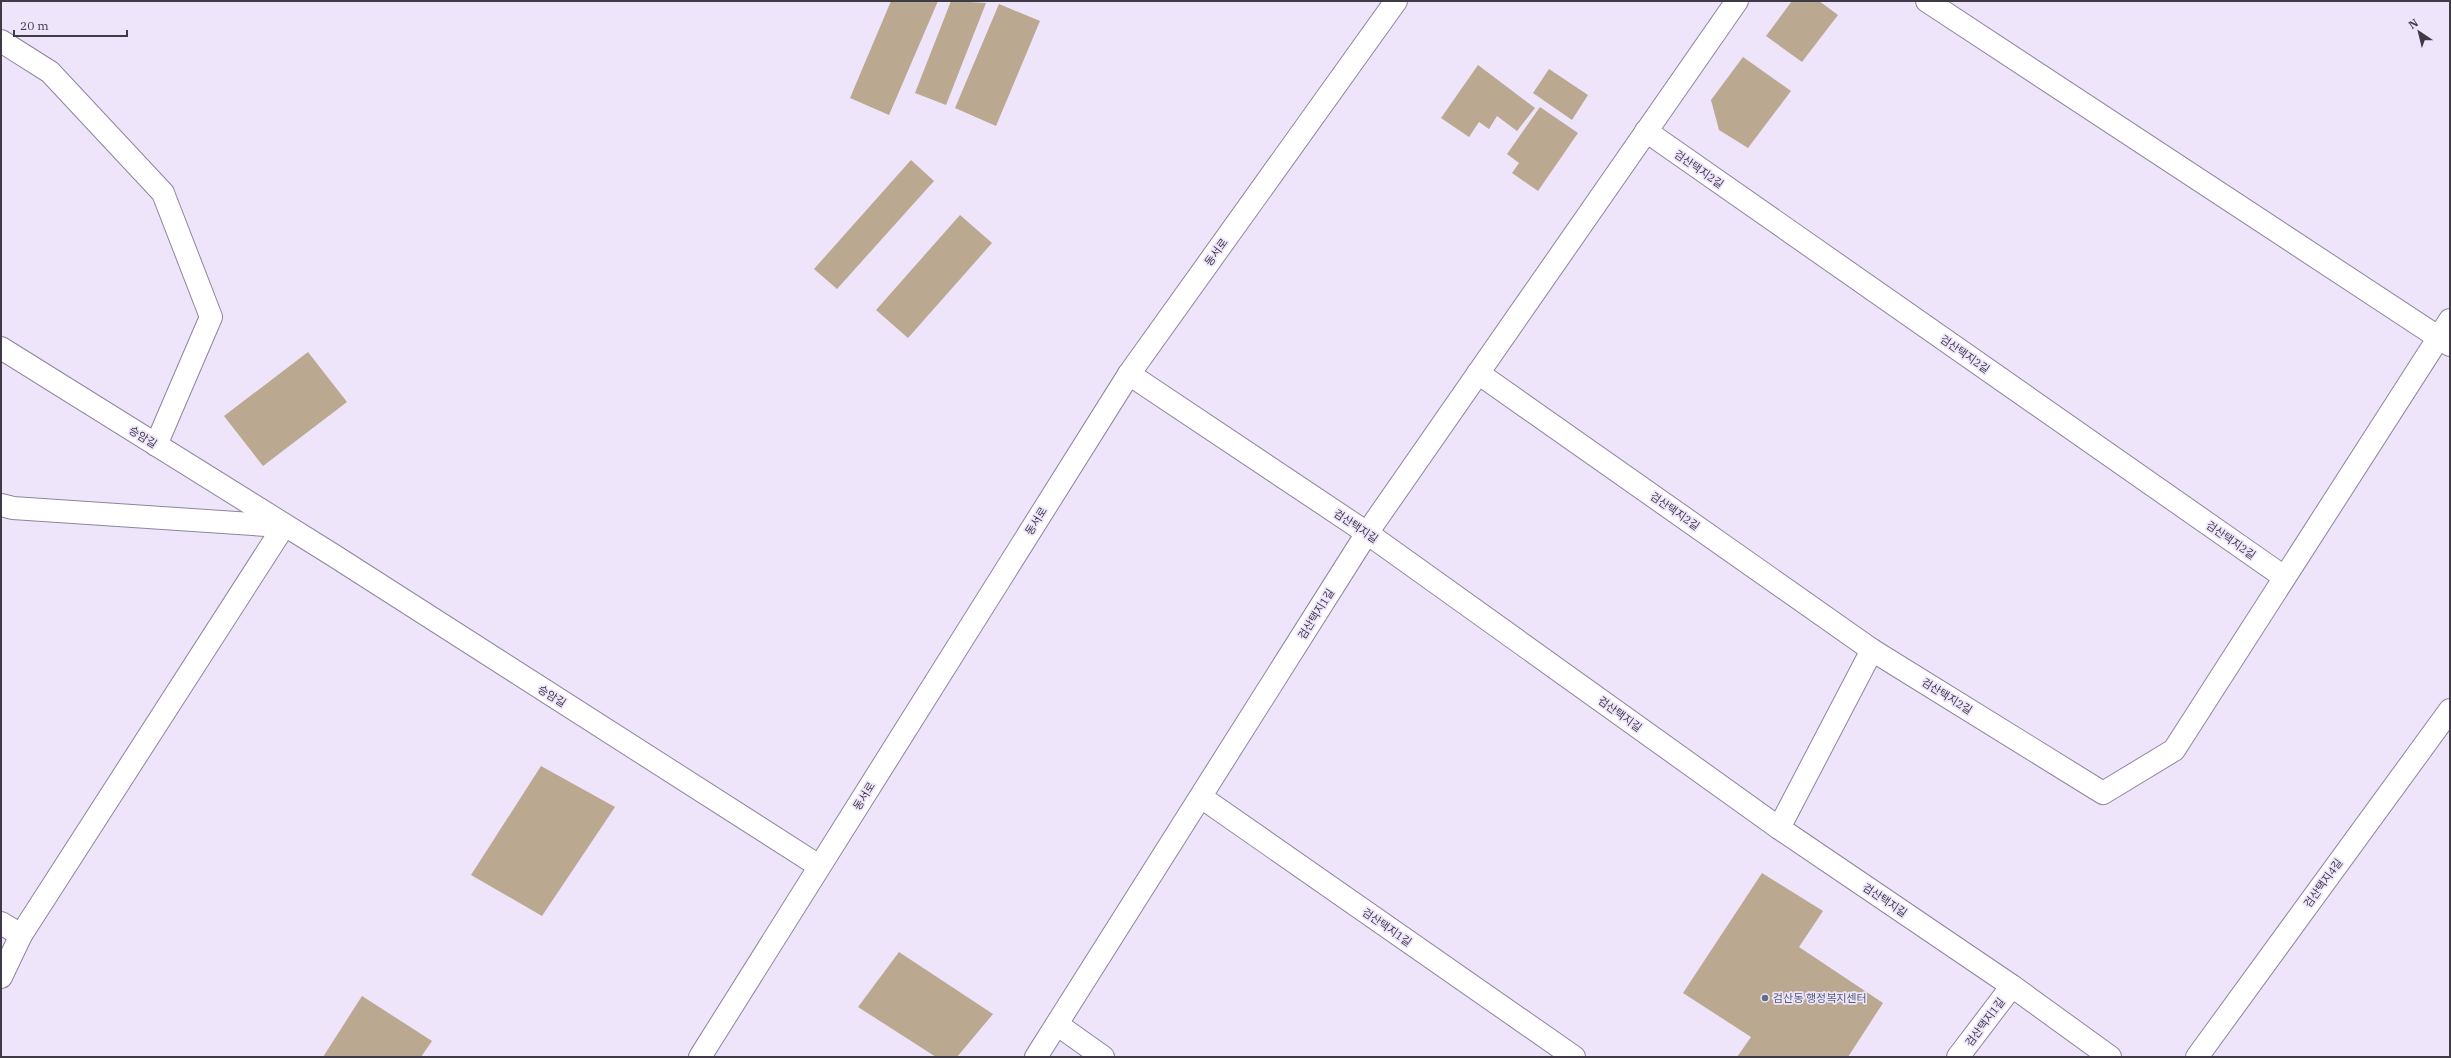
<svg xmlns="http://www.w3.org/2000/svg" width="2451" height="1058" font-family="'IBM Plex Serif','Noto Sans KR',serif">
<rect width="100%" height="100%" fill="#eee5fb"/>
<g fill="#baa890">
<path d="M 891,1 L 938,1 L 889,115 L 850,98 Z"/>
<path d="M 951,1 L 986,3 L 946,105 L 915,93 Z"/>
<path d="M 1792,1 L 1819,1 L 1838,15 L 1802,62 L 1766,36 Z"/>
<path d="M 999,4 L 1040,21 L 996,126 L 955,108 Z"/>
<path d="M 1743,57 L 1791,91 L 1748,148 L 1719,130 L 1711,100 Z"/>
<path d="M 1478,65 L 1535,108 L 1517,131 L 1497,116 L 1489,129 L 1479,122 L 1469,137 L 1441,118 Z"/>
<path d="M 1549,69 L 1588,95 L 1572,120 L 1533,93 Z"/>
<path d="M 1540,107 L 1578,133 L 1538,191 L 1512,173 L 1519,163 L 1507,154 Z"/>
<path d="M 911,160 L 934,181 L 837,289 L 814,269 Z"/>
<path d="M 960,215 L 992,243 L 908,338 L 876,310 Z"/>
<path d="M 308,352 L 347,402 L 263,466 L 224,416 Z"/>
<path d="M 541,766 L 615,807 L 542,916 L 471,875 Z"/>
<path d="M 1762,873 L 1823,911 L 1799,947 L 1883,1003 L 1848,1057 L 1737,1057 L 1751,1037 L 1683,993 Z"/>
<path d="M 899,952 L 993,1014 L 957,1057 L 936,1057 L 858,1007 Z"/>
<path d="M 362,996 L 432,1041 L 421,1057 L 323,1057 Z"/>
</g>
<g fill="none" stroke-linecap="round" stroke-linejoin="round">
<defs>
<g id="minor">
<path d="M 1927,1 L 2450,345"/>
<path d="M 1,41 L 50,72 L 163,193 L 211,317 L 156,445"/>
<path d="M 1646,131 L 2284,577"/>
<path d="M 1,348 L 333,555 L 819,866"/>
<path d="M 1478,373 L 1872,650 L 2103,793 L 2174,750 L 2450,320"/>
<path d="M 1129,374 L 1367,533 L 1779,828 L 2012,986 L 2110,1057"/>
<path d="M 1,505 L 13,508 L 281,526"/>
<path d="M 1201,797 L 1574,1057"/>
<path d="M 1779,828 L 1872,650"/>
<path d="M 1,923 L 21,935"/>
<path d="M 1,977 L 21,935 L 284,526"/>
<path d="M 1058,1025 L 1103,1057"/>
<path d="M 1036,1057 L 1367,533 L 1737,1"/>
<path d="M 1958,1057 L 2012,986"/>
<path d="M 2197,1057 L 2450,710"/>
</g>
<path id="major" d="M 700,1057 L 1129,374 L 1396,1"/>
</defs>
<use href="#minor" stroke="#8f849e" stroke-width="24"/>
<use href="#major" stroke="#8f849e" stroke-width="24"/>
<use href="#minor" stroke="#fff" stroke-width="22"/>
<use href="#major" stroke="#fff" stroke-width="22"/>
</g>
<circle fill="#5c6f8a" stroke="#eee5fb" stroke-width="1.5" cx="1765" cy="998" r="4"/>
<g text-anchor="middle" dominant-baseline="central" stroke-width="3.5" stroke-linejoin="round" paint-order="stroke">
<g font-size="11" fill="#3f3a45" stroke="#eee5fb">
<text transform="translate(1699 169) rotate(35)">검산택지2길</text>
<text transform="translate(1216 252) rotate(-54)">동서로</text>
<text transform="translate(1965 354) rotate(35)">검산택지2길</text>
<text transform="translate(143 437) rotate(32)">승암길</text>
<text transform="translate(1675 511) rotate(35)">검산택지2길</text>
<text transform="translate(1036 521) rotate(-58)">동서로</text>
<text transform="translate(1356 526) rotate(34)">검산택지길</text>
<text transform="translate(2231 540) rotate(35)">검산택지2길</text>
<text transform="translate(1316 614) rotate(-58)">검산택지1길</text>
<text transform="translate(552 696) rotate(32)">승암길</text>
<text transform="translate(1947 696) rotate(32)">검산택지2길</text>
<text transform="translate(1620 714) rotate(36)">검산택지길</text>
<text transform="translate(864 796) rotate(-58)">동서로</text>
<text transform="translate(2323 883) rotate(-54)">검산택지4길</text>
<text transform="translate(1885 900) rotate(34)">검산택지길</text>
<text transform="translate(1387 927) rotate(35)">검산택지1길</text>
<text transform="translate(1985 1022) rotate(-53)">검산택지1길</text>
</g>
<g font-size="11" fill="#4e5e75" stroke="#eee5fb" text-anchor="start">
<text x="1773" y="998">검산동 행정복지센터</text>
</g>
</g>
<rect width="2451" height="1058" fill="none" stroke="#3f3a45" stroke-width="4"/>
<g transform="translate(2419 32) rotate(325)" stroke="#eee5fb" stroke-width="3" paint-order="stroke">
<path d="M0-3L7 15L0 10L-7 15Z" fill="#3f3a45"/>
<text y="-6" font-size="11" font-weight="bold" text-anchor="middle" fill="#3f3a45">N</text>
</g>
<path d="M14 30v6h113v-6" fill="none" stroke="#3f3a45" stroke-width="2"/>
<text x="20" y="30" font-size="12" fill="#3f3a45" stroke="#eee5fb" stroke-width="3" paint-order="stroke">20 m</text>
</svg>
